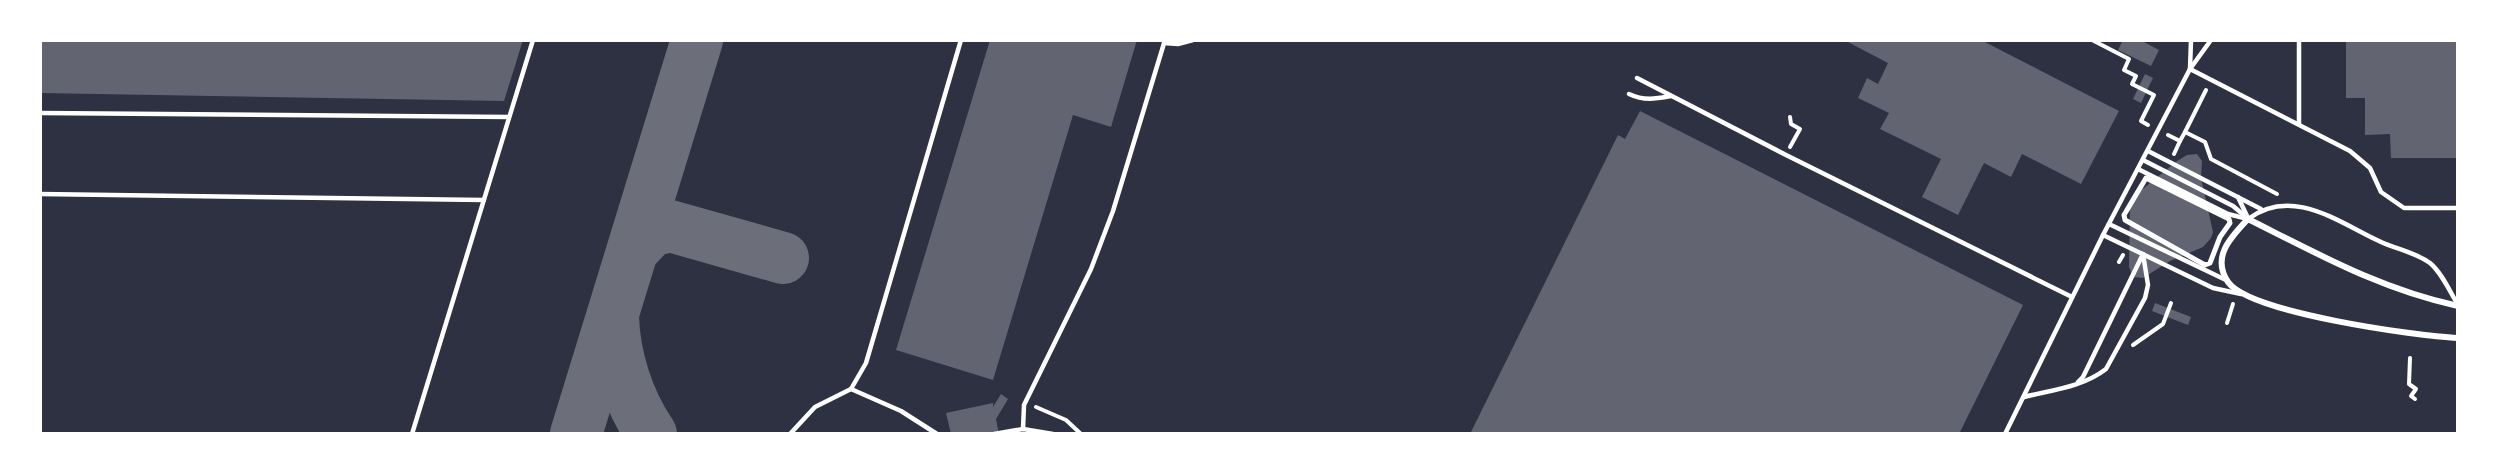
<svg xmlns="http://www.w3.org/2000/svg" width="2498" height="474" font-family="'Fira Sans Condensed',sans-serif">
<rect width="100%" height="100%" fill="#2d3142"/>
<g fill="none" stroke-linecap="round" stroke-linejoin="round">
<g stroke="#6c6f7a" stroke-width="52">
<path d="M 633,250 L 651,231 L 670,226 L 783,258"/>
<path d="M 613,316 C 614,357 628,400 651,434"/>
<path d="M 576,434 L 697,40"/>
</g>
</g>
<g fill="#626471">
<path d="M 40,40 L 523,40 L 504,101 L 40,93 Z"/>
<path d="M 990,40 L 1137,40 L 1111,127 L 1073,115 L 993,380 L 896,350 Z"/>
<path d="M 1844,40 L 1981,40 L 2119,111 L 2081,184 L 2022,154 L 2011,177 L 1984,163 L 1958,215 L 1922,197 L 1941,159 L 1880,129 L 1889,113 L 1858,98 L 1867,78 L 1878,84 L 1888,63 Z"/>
<path d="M 2123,40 L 2140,40 L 2159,50 L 2151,66 L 2118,50 Z"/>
<path d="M 2346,40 L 2458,40 L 2458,158 L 2391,158 L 2390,134 L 2365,135 L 2365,98 L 2346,98 Z"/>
<path d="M 2145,74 L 2153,78 L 2141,103 L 2133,99 Z"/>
<path d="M 1640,111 L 2023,305 L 1959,434 L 1470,434 L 1618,135 L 1625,139 Z"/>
<path d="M 2197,154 L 2202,161 L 2201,178 L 2213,232 L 2211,238 L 2203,247 L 2170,261 L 2143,278 L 2133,277 L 2129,267 L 2130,204 L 2139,192 L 2177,161 L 2187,155 Z"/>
<path d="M 2155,303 L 2191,317 L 2188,325 L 2152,311 Z"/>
<path d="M 1001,394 L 1008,399 L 996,419 L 999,434 L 951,434 L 946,413 L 993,403 L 993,407 Z"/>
</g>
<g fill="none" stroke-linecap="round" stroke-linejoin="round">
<g stroke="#fff" stroke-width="4">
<path d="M 2092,40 L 2129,59 L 2124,70 L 2136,76 L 2132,84 L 2154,95 L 2141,121 L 2148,125"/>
<path d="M 2206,90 L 2185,132 L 2205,142 L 2211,159 L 2277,194"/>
<path d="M 1790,117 L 1791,124 L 1800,129 L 1790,147"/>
<path d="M 2168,135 L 2180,141 L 2185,132"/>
<path d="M 2174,154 L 2180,141"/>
<path d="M 2119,262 L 2123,255"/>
<path d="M 2227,323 L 2233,304"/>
<path d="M 2133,345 L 2163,324 L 2171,303"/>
<path d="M 2410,358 L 2409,384 L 2416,389 L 2411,396 L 2415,399"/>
<path d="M 1036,407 L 1066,420 L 1081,434"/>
</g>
<g stroke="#fff" stroke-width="4.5">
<path d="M 2299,40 L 2299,124"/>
<path d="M 1164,43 L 1178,44 L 1193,40"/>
<path d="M 2190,69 L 2350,151 L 2370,168 L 2381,192 L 2404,208 L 2458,208"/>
<path d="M 2190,69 L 2191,40"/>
<path d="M 1637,78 L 1786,155 L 2072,297"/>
<path d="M 1629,94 C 1644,101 1655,99 1671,96"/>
<path d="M 40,113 L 509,117"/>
<path d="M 2148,151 L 2261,209"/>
<path d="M 2143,160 L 2233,206 L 2246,217"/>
<path d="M 2138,169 L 2228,214 L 2248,219 C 2292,186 2338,222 2379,241 C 2395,249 2415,252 2430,263 C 2442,273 2450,292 2458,305"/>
<path d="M 40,194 L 484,200"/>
<path d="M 2238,197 L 2247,216"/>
<path d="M 2109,224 L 2228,281"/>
<path d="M 2103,235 L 2213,288 L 2241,294"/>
<path d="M 2078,382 L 2083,377 L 2143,254"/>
<path d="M 851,389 L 866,363 L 961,40"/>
<path d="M 2024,397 C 2052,390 2083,387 2106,369 L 2145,298 L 2148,285 L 2143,254"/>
<path d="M 1023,429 L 1024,405 L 1091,269 L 1113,211 L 1165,40"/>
<path d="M 412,434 L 533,40"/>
<path d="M 790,434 L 815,407 L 851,389 L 901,411 L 937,434"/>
<path d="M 994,434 L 1023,429 L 1053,434"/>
<path d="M 2005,434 L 2103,235 L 2190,69 L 2211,40"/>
</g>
<path stroke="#fff" stroke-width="5" d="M 2146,178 L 2229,219 L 2230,223 L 2220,237 L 2210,263 L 2205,265 L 2125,220 L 2124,215 Z"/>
<path stroke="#fff" stroke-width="6" d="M 2458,306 C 2380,289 2318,254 2248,219 C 2231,237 2211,257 2228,282 C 2250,313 2416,336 2458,338"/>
</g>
<rect width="2498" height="474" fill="none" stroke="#ffffff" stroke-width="84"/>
</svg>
